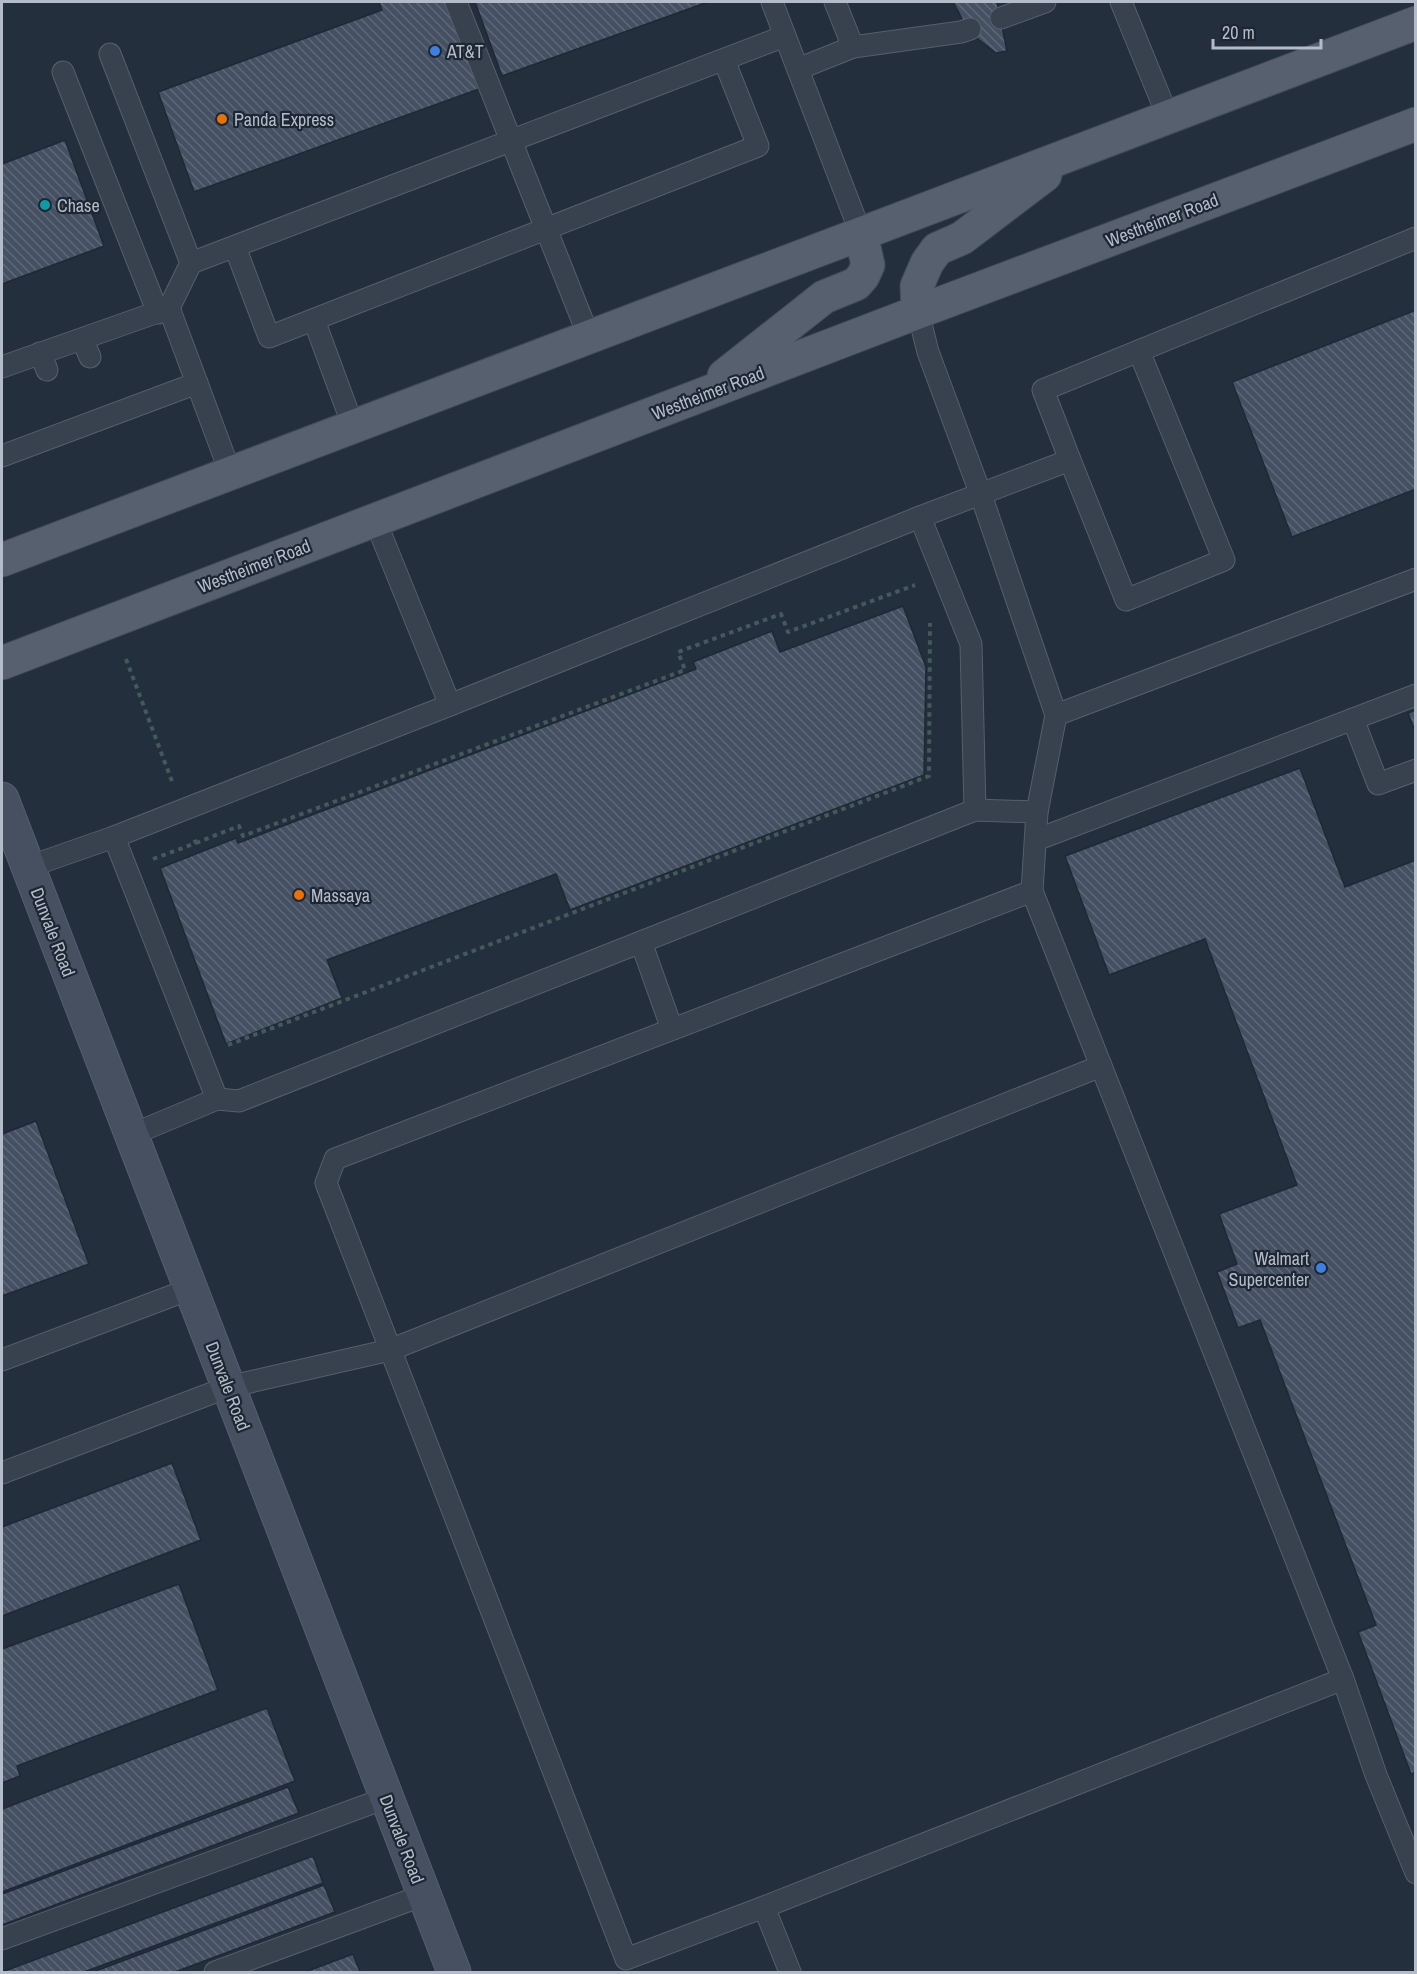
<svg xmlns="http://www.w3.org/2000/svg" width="1417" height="1974" font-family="'Archivo Narrow',sans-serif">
<defs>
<pattern id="building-back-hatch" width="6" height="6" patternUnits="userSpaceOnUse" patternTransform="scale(1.5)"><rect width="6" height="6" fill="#455162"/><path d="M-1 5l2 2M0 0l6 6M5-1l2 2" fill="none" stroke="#5d6877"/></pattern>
</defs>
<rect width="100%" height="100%" fill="#242f3e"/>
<g fill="url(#building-back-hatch)" stroke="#1f2835" stroke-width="1.5">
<path d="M 379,2 L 447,2 L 479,89 L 194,192 L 158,92 L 382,10 Z"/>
<path d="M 475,2 L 708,2 L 502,76 Z"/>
<path d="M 953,2 L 997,2 L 1007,51 L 996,53 L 978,39 L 964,22 Z"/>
<path d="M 65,140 L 104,246 L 2,284 L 2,164 Z"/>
<path d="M 1416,310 L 1416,489 L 1292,537 L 1232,382 Z"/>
<path d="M 903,606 L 926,667 L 924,775 L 570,910 L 556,874 L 327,960 L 342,998 L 226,1044 L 160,868 L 236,838 L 238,843 L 696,669 L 693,662 L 772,631 L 780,652 Z"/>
<path d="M 1416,710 L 1416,734 L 1408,713 Z"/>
<path d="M 1300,768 L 1345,887 L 1416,860 L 1416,1772 L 1411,1774 L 1358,1632 L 1376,1625 L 1260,1320 L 1238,1328 L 1217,1272 L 1237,1264 L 1219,1214 L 1297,1185 L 1205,939 L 1109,975 L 1065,856 Z"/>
<path d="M 36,1121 L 89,1264 L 2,1296 L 2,1134 Z"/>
<path d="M 172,1463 L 201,1540 L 2,1616 L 2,1527 Z"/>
<path d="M 179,1584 L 218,1690 L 17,1766 L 20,1776 L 2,1783 L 2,1649 Z"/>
<path d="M 267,1708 L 295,1781 L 2,1892 L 2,1809 Z"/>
<path d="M 288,1787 L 299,1813 L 2,1925 L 2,1894 Z"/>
<path d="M 313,1856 L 323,1883 L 84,1972 L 2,1972 Z"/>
<path d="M 324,1885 L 335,1912 L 175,1972 L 93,1972 Z"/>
<path d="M 353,1954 L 360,1972 L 305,1972 Z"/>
</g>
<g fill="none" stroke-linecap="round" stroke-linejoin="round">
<defs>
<g id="lane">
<path d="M 456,2 L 589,337"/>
<path d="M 772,2 L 861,234"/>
<path d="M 835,2 L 853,47"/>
<path d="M 1121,2 L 1168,117"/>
<path d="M 1001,18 L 1045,2"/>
<path d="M 798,69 L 853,47 L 961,32 L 970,29"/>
<path d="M 63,72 L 158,313"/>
<path d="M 235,247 L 269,337 L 758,146 L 724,60"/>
<path d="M 191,263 L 785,36"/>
<path d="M 169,308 L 230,472"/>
<path d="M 918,312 L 928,352 L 981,495 L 1056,715 L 1037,812 L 1032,891 L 1343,1679 L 1376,1775 L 1416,1873"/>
<path d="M 314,320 L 353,426"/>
<path d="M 82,339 L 90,357"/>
<path d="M 40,353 L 47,370"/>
<path d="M 2,367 L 169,308 L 191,263 L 110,54"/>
<path d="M 2,456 L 197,383"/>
<path d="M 1070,460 L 1126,600 L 1224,560 L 1139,351"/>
<path d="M 920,517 L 971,644 L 975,810"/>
<path d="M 375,520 L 450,705 L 920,517 L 1070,460 L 1043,390 L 1416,238"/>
<path d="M 1056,715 L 1416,579"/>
<path d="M 1353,719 L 1378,784 L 1416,770"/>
<path d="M 1036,840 L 1416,695"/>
<path d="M 28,867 L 114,837"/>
<path d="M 672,1029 L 641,942 L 975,810 L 1037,812"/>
<path d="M 217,1099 L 239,1101 L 641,942"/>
<path d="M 131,1135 L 217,1099 L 114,837 L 450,705"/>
<path d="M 2,1360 L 190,1289"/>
<path d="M 2,1473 L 228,1387 L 390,1350 L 1101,1066"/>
<path d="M 764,1907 L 1343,1679"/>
<path d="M 2,1939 L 386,1798"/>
<path d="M 215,1972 L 424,1895"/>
<path d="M 790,1972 L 764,1907 L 626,1959 L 326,1183 L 335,1159 L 1032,891"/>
</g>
<path id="secondary" d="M 2,799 L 454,1972"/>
<g id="primary">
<path d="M 918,312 L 917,286 L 927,263 L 937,249 L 962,238 L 1045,175"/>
<path d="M 724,376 L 824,297 L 856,284 L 863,276 L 868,265 L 861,234"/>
<path d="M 2,560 L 1416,23"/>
<path d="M 2,663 L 918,312 L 1416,124"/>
</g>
</defs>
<use href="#lane" stroke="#565f6c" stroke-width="23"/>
<use href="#secondary" stroke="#565f6c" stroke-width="35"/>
<use href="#primary" stroke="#414a57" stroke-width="35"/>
<g stroke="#44595c" stroke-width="4" stroke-dasharray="4.5 4.5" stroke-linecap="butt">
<path d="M 126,659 L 173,784"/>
<path d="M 196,843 L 239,826 L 243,836 L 685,670 L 678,652 L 781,614 L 788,632 L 915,585"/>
<path d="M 153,859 L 196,843 L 193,836"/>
<path d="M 228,1045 L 929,776 L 930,623"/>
</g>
<use href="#lane" stroke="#38414e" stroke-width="21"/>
<use href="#secondary" stroke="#465061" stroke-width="33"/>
<use href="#primary" stroke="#56606e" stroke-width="33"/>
</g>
<g fill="#3f7fe0" stroke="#1d2633" stroke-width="2">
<circle cx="435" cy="51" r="6"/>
<circle cx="1321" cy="1268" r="6"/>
</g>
<g fill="#e8710a" stroke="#1d2633" stroke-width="2">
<circle cx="222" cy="119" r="6"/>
<circle cx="299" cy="895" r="6"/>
</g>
<circle fill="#0f9aa8" stroke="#1d2633" stroke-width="2" cx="45" cy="205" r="6"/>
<g text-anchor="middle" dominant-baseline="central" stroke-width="4.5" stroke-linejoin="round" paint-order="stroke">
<g font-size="18" fill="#b4bcc9" stroke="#1d2633" text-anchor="start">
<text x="447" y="51">AT&amp;T</text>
<text x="234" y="119">Panda Express</text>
<text x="57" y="205">Chase</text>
<text x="311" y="895">Massaya</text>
<text x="1309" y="1258" text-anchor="end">Walmart<tspan x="1309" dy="21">Supercenter</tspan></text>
</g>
<g font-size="18" fill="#b4bcc9" stroke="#1d2633">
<text transform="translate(1162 220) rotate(-21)">Westheimer Road</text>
<text transform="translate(708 393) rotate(-21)">Westheimer Road</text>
<text transform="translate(254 566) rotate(-21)">Westheimer Road</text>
<text transform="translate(53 932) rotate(69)">Dunvale Road</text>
<text transform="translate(228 1386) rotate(69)">Dunvale Road</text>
<text transform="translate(402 1839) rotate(69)">Dunvale Road</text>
</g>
</g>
<rect width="1417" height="1974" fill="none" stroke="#b4bcc9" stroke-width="6"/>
<path d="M1213 39v9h108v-9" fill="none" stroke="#b4bcc9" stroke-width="3"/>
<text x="1222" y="39" font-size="18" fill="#b4bcc9" stroke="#1d2633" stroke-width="4.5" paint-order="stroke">20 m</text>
</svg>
